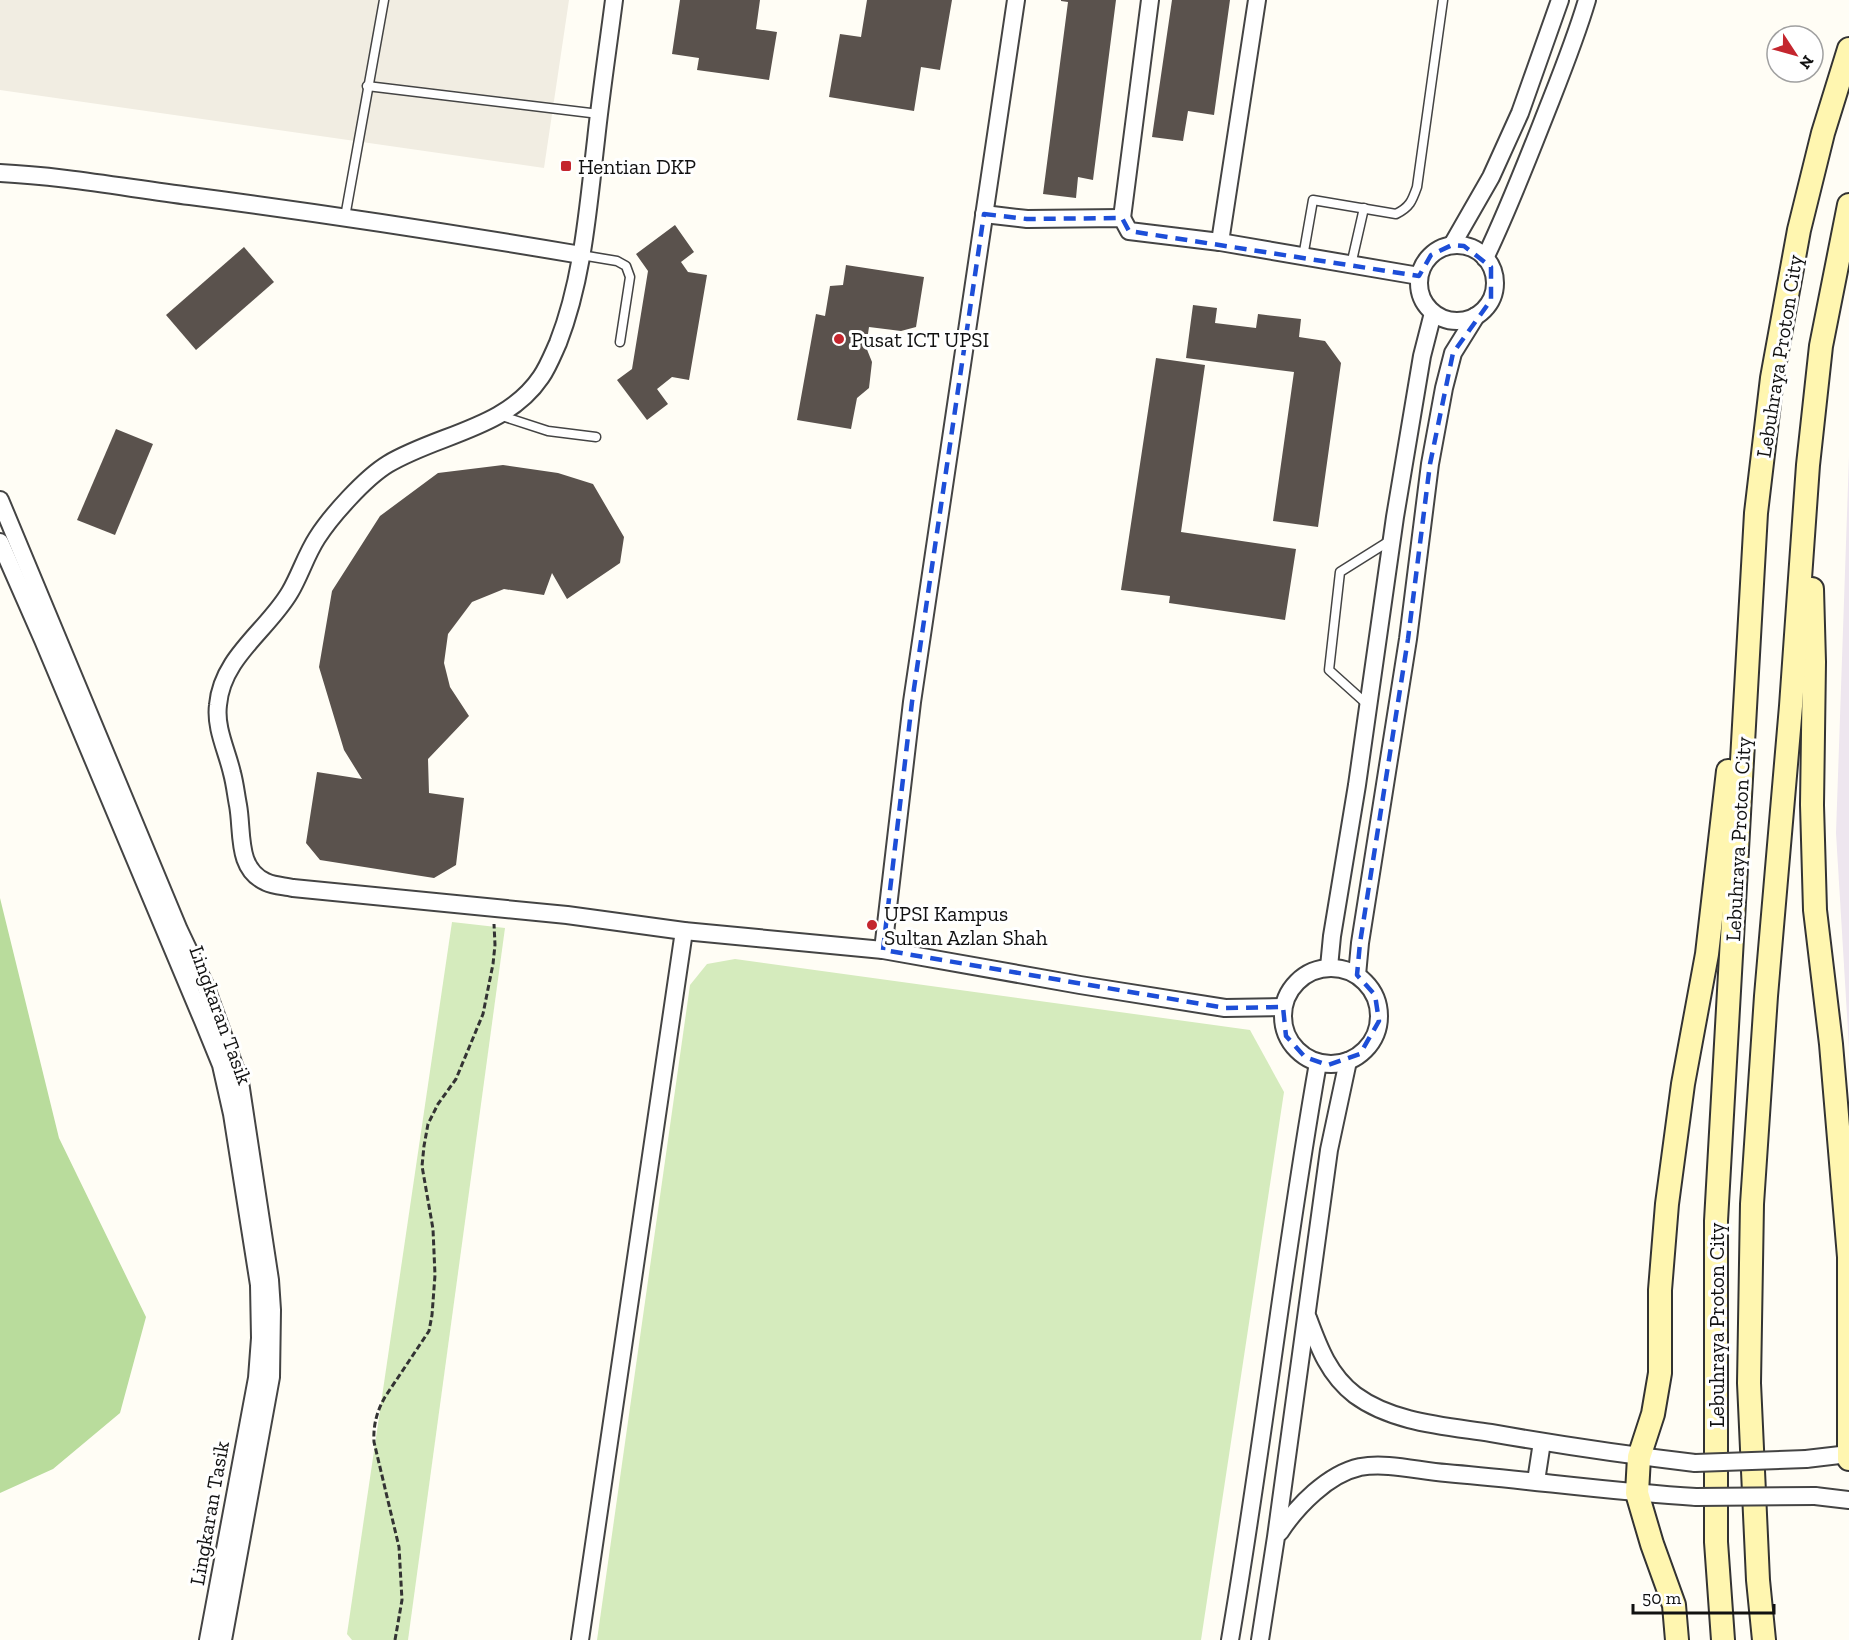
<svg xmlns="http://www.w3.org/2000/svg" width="1849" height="1640" font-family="'Zilla Slab',serif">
<rect width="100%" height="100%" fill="#fffdf5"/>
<path fill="#eee6ef" d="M 1849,456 L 1849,1048 L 1836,833 Z"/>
<g fill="#d5ebbd">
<path d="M 452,922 L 505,928 L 408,1640 L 352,1640 L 347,1634 Z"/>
<path d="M 735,959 L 1250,1030 L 1284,1092 L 1201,1640 L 597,1640 L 690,985 L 707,964 Z"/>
</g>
<path fill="#b9dc9c" d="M 0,898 L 59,1138 L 146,1317 L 120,1413 L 53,1469 L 0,1493 Z"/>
<path fill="#f1ede2" d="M 0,0 L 569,0 L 544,168 L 0,90 Z"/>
<g fill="#5a524d">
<path d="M 680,0 L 760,0 L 756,29 L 777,32 L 769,80 L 697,70 L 699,58 L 672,54 Z"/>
<path d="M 867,0 L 952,0 L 940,70 L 921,67 L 914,111 L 829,97 L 840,34 L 861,37 Z"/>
<path d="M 1061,0 L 1116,0 L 1093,180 L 1078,177 L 1076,198 L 1043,194 L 1068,2 L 1061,1 Z"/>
<path d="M 1172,0 L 1230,0 L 1214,115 L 1188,111 L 1183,141 L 1152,137 Z"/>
<path d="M 675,225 L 694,252 L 681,262 L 688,272 L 707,275 L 689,380 L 672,377 L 657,389 L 668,404 L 647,420 L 617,380 L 632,369 L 648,271 L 636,254 Z"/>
<path d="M 244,247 L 274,282 L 196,350 L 166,315 Z"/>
<path d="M 846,265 L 924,277 L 916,327 L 901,331 L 869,327 L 866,347 L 872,362 L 869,388 L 857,398 L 851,429 L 797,420 L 816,314 L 825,316 L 830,286 L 843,285 Z"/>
<path d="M 1193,305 L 1217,308 L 1215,323 L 1256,328 L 1258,314 L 1301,319 L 1299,337 L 1325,341 L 1341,363 L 1318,527 L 1273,521 L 1294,372 L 1186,358 Z"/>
<path d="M 1156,358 L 1205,365 L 1181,532 L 1296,549 L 1285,620 L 1169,603 L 1170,596 L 1121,590 Z"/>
<path d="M 116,429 L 153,444 L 115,535 L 77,520 Z"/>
<path d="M 503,465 L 558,473 L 593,484 L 624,537 L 620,563 L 567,599 L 552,573 L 544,595 L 504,589 L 472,602 L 448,634 L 444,663 L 450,687 L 469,716 L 428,759 L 429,793 L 464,798 L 456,865 L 434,878 L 320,860 L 306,843 L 317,772 L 362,779 L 344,750 L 319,667 L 332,591 L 380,516 L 438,473 Z"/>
</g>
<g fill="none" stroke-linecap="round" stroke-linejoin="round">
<defs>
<g id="service">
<path d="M 367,86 L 599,114"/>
<path d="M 345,217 L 384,0"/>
<path d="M 581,255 L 617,261 L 626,266 L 630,277 L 620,342"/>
<path d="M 1303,257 L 1313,200 L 1396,214 C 1410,207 1412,201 1417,187 L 1443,0"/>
<path d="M 1351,265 L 1364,208"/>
<path d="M 499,415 L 548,431 L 596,437"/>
<path d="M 1369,706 L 1329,670 L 1340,572 L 1391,540"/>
</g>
<g id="minor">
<path d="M 614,0 C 608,47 601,93 596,140 C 588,208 583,279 558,343 C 553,354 548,367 541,377 C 506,429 438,434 388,464 C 365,478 331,516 317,538 C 306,555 300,575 290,592 C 268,630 222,657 218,705 C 215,728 227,751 232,773 C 235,784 236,795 238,805 C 243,832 236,869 266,882 C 274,886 285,886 293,888 L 567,915 L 684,931 L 883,950 L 1080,985 L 1225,1008 L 1283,1007"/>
<path d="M 0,173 C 63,176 127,188 190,196 C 321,213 451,233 581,255"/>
<path d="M 984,214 L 1027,219 L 1122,218 L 1129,231 L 1220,242 L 1419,276"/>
<path d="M 1122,218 L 1150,0"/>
<path d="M 1220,242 L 1257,0"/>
<path d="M 1452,245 L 1491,177 L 1520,113 L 1560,0"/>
<circle cx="1457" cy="283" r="38"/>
<path d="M 1485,258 C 1510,206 1530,153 1551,100 C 1564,67 1577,34 1587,0"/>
<path d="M 0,500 L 179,930 L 205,985 L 240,1082 L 270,1280 L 272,1310 L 271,1377 L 223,1640"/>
<path d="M 0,542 L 43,640 L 203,1021 L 221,1065 L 232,1114 L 259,1285 L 260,1338 L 257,1378 L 208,1640"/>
<path d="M 883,950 L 912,702 L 1016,0"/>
<path d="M 1329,967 L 1332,936 L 1357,785 L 1395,517 L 1422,356 L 1433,313"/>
<circle cx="1331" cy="1016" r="48"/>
<path d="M 1357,975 L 1360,943 L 1408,639 L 1430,464 L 1444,388 L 1453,353 L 1476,316"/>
<path d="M 1308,1318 C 1319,1348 1329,1375 1355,1395 C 1393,1423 1446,1426 1491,1433 C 1559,1445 1627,1455 1695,1463"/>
<path d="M 1806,1459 L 1849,1454"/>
<path d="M 1536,1481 L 1542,1442"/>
<path d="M 1815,1496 L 1849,1500"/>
<path d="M 1280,1532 C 1297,1506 1328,1474 1360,1467 C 1387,1462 1419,1471 1446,1473 C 1530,1480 1613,1492 1696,1497"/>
<path d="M 580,1640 L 684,931"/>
<path d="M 1230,1640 C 1263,1448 1284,1255 1318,1063"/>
<path d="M 1260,1640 L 1276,1537 L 1329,1150 L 1348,1061"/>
</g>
<g id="secondary">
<path d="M 1812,589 L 1814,662 L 1812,805 L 1815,910 L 1831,1044 L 1849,1257 L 1849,1459"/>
<path d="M 1677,1640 L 1674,1605 L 1652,1544 L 1637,1493 L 1639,1457 L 1653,1414 L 1660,1373 L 1660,1290 L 1667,1204 L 1683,1084 L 1707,954 L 1728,771"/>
<path d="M 1723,1640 L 1716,1542 L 1716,1221 L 1756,513 L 1772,378 L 1799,230 L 1823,133 L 1849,49"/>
<path d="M 1764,1640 L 1758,1580 L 1749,1383 L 1752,1204 L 1766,996 L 1791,706 L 1808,465 L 1821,346 L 1849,205"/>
</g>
</defs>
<use href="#service" stroke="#444" stroke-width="11"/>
<use href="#minor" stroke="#444" stroke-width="20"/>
<use href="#secondary" stroke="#333" stroke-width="26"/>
<path stroke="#333" stroke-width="3" stroke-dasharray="6 3" stroke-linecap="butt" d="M 395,1640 L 402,1600 L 399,1547 L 374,1442 C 373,1425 377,1411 385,1397 L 429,1331 L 432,1315 L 435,1275 L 433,1229 L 422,1166 L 424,1146 L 428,1124 L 438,1104 L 456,1079 L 483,1014 L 493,964 L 495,945 L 494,924"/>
<use href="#service" stroke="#fff" stroke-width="8"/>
<use href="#minor" stroke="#fff" stroke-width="16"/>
<use href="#secondary" stroke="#fff6b0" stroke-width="22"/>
<defs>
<g id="minor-bridge">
<path d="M 1695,1463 L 1806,1459"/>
<path d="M 1696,1497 L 1815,1496"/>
</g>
</defs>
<use href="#minor-bridge" stroke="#444" stroke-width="20" stroke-linecap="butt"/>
<use href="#minor-bridge" stroke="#fff" stroke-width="16"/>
</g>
<path fill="none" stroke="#1d4ed8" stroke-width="4.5" stroke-dasharray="12 8" stroke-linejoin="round" d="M 984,214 L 1027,219 L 1122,218 L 1129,231 L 1419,276 L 1431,255 L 1452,245 L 1464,246 L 1491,267 L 1491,300 L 1453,353 L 1430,464 L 1408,639 L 1360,943 L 1357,975 L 1375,995 L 1379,1021 L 1360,1054 L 1328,1065 L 1305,1057 L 1286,1036 L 1283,1007 L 1225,1008 L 883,950 L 912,702 Z"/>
<g fill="#c4262e" stroke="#fff" stroke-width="2">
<rect x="560" y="160" width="12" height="12" rx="3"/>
<circle cx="839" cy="339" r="6"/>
<circle cx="872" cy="925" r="6"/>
</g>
<g text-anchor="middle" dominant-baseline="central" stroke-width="6" stroke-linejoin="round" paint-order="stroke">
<g font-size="21" fill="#111" stroke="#fff" text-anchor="start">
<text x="578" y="166">Hentian DKP</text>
<text x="851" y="339">Pusat ICT UPSI</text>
<text x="884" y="913">UPSI Kampus<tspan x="884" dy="24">Sultan Azlan Shah</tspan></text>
</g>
<g font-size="21" fill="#111" stroke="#fff">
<text transform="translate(1779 356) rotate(-81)">Lebuhraya Proton City</text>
<text transform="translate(1738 839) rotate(-87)">Lebuhraya Proton City</text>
<text transform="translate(221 1015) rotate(70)">Lingkaran Tasik</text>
<text transform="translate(1716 1325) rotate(-90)">Lebuhraya Proton City</text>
<text transform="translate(209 1513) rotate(-80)">Lingkaran Tasik</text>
</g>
</g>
<g transform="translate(1795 54) rotate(126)"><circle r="28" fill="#ffffff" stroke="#a0a0a0" stroke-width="1.5"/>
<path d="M0-4.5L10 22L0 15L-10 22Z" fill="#c4262e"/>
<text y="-9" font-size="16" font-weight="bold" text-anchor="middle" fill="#111111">N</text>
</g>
<path d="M1633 1604v9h141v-9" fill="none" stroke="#111111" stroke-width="3"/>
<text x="1642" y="1604" font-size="18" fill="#111111" stroke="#ffffff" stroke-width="4.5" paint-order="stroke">50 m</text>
</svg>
